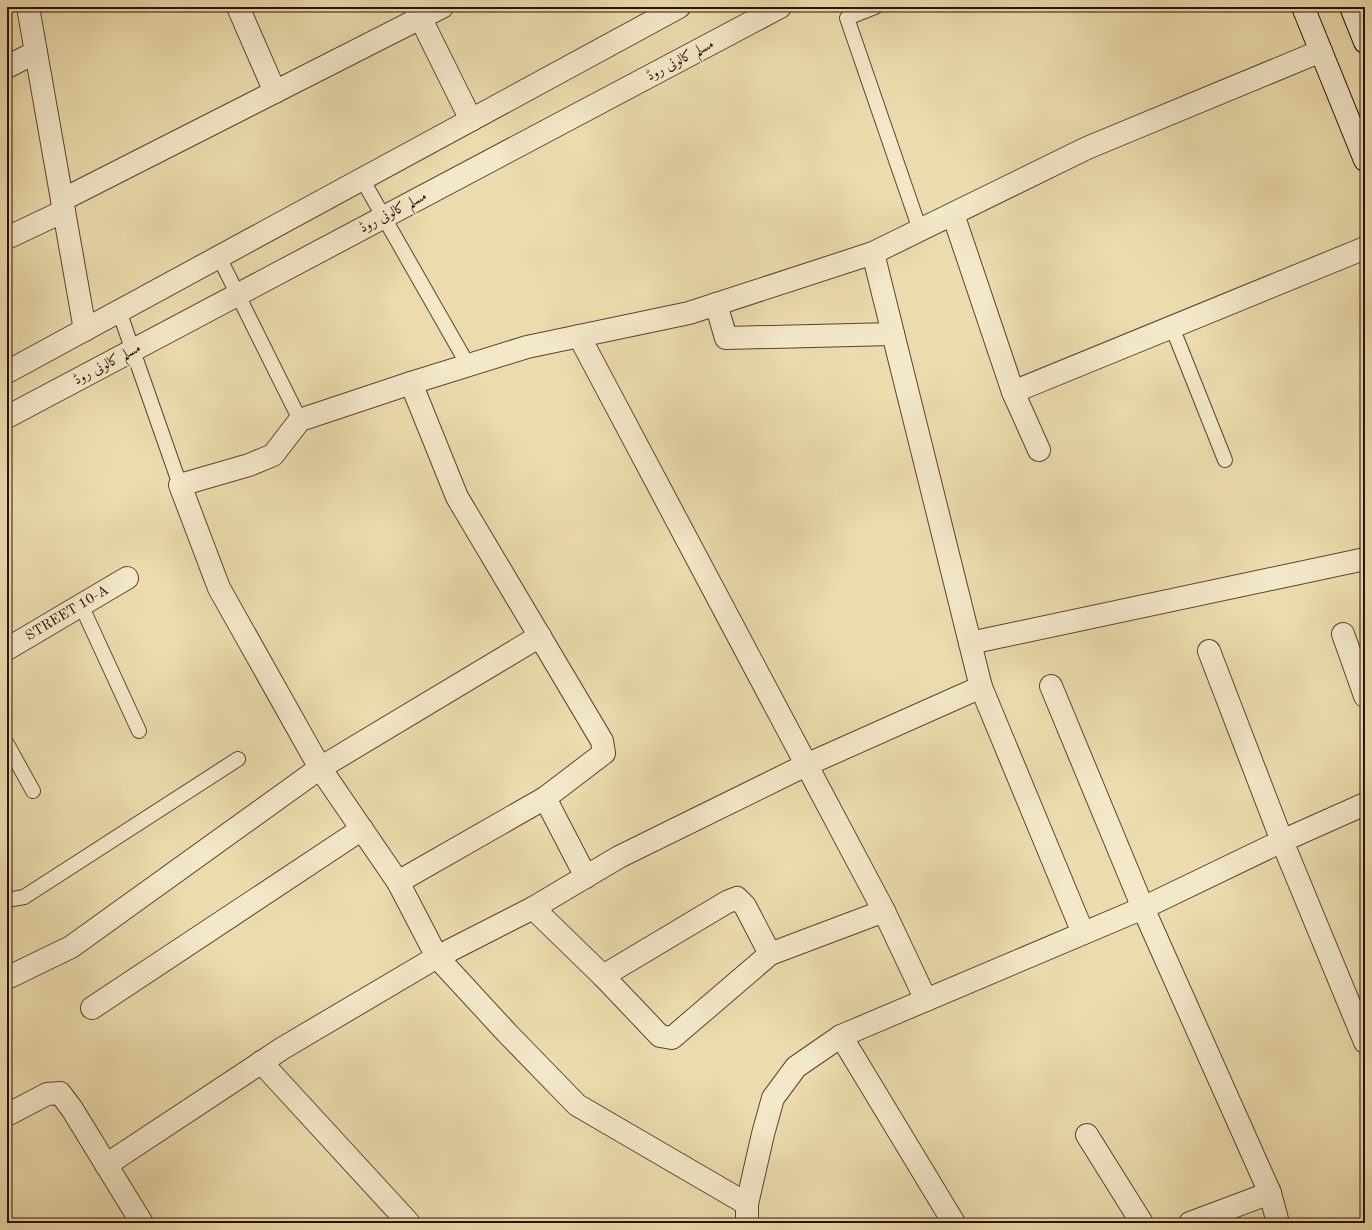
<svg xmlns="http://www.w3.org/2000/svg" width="1372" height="1230" font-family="'Old Standard TT',Amiri,serif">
<rect width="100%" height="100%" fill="#ecdcad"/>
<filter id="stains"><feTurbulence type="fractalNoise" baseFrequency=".005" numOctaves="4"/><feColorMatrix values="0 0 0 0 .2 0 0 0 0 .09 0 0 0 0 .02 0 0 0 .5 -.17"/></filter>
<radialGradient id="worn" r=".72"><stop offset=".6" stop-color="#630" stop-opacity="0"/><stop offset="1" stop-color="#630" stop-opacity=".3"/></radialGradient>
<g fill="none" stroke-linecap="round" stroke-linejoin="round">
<defs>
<g id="service">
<path d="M 875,7 L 847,18 L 920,230"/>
<path d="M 362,179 L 468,365"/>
<path d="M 219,257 L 300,420"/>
<path d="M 119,311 L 180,485"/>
<path d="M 1172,327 L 1225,460"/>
<path d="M 81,605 L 139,731"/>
<path d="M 7,744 L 33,791"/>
<path d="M 7,900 L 24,897 L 238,759"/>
</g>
<g id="minor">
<path d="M 28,7 L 85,330"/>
<path d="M 238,7 L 275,92"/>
<path d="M 415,7 L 471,120"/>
<path d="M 7,67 L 36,52"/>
<path d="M 62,200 L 442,7"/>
<path d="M 953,214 L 1013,392"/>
<path d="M 7,238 L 64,211"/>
<path d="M 873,253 L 981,687 L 1083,933"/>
<path d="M 716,304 L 726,338 L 893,334"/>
<path d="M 579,336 L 884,911 L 926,1000"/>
<path d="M 7,372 L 679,7"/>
<path d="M 7,417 L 780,7"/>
<path d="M 1039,450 L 1013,392 L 1365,248"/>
<path d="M 1343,634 L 1365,696"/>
<path d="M 970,643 L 1365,559"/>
<path d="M 7,649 L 127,578"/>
<path d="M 1209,651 L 1282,841 L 1365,1042"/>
<path d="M 1051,686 L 1143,908 L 1270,1193 L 1278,1223"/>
<path d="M 545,798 L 586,877"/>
<path d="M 398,882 L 545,798 L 604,753 L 602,741 L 457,497 L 411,383"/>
<path d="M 533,908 L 603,976 L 660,1036 L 672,1038 L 770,954 L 884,911"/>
<path d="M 603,976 L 727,902 L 737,898 L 745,906 L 770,954"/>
<path d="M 7,978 L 71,947 L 320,768 L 540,636"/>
<path d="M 92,1008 L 362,829"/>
<path d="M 841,1036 L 954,1223"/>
<path d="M 261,1062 L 409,1223"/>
<path d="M 7,1115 L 47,1094 L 60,1093 L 72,1109 L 142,1223"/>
<path d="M 1087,1135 L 1142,1223"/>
<path d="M 106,1165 L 283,1048 L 437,957 L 533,908 L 619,857 L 806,765 L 981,687"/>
<path d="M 747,1204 L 577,1105 L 507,1033 L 437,957 L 398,882 L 320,768 L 219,588 L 180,485 L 249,465 L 273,455 L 300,420 L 411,383 L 527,347 L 689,313 L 873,253 L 1087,148 L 1321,51"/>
<path d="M 747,1223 L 747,1204 L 763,1134 L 773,1098 L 796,1067 L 841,1036 L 1143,908 L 1282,841 L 1365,804"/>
<path d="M 1190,1223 L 1270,1193"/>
</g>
<g id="secondary">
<path d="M 1303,7 L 1365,160"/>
<path d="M 1351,7 L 1365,42"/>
</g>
</defs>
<use href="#service" stroke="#5b442e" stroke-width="16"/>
<use href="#minor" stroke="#5b442e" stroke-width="24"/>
<use href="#secondary" stroke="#2b1104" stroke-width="24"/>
<use href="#service" stroke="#f3e8ca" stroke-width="14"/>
<use href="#minor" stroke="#f3e8ca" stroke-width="22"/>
<use href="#secondary" stroke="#f3e8ca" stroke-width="22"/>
</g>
<g text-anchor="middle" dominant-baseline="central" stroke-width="3" stroke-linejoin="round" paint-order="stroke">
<g font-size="14" fill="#2b1104" stroke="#f3e8ca">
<text transform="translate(680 60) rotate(-28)">مسلم کالونی روڈ</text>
<text transform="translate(393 212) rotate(-28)">مسلم کالونی روڈ</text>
<text transform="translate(107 364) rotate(-28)">مسلم کالونی روڈ</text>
<text transform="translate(67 613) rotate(-31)">STREET 10-A</text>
</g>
</g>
<rect width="1372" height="1230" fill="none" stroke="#ecdcad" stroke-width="24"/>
<rect x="8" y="8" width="1356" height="1214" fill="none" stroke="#2b1104" stroke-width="2"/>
<rect x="12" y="12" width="1348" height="1206" fill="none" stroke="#2b1104"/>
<rect width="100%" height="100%" filter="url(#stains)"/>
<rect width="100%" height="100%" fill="url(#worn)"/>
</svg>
